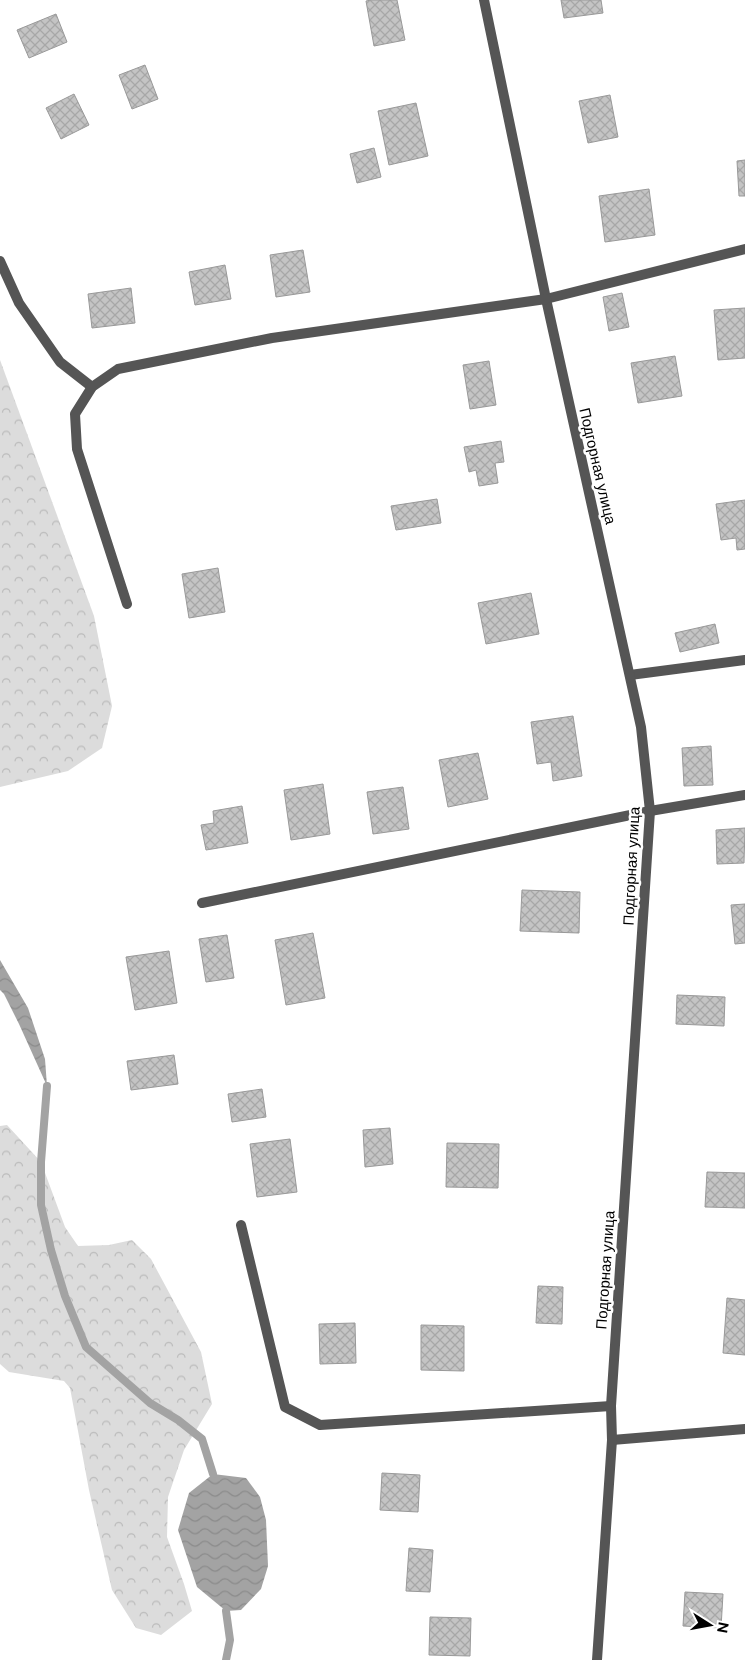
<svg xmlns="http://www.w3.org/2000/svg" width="745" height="1660" font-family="'Public Sans',sans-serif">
<defs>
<pattern id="forest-crowns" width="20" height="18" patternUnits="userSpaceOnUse" patternTransform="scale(1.25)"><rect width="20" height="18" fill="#dcdcdc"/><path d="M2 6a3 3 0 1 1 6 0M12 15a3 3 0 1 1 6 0" fill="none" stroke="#bbb"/></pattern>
<pattern id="water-waves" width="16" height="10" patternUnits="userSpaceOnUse" patternTransform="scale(1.25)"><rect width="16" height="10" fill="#a3a3a3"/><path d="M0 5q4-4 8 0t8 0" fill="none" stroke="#8b8b8b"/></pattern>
<pattern id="building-cross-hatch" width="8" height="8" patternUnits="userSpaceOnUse" patternTransform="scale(1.25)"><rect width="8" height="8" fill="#c4c4c4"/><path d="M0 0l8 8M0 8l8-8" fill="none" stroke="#a7a7a7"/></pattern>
</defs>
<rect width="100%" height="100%" fill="#fff"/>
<g fill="url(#forest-crowns)">
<path d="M 0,360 L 94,616 L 112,706 L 102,748 L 68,771 L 0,787 Z"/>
<path d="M 7,1125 L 41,1162 L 65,1227 L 78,1246 L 109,1245 L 132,1240 L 151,1259 L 201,1352 L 212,1404 L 184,1450 L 168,1497 L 167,1537 L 184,1584 L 192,1611 L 161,1635 L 136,1628 L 112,1590 L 89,1490 L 70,1388 L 64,1381 L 9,1372 L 0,1364 L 0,1126 Z"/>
</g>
<g fill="url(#water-waves)">
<path d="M 0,960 L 28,1008 L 45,1059 L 47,1086 L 19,1024 L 4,994 L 0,990 Z"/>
<path d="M 213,1474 L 246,1478 L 260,1497 L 266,1520 L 268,1566 L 261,1589 L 241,1610 L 226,1611 L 197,1587 L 178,1530 L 189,1493 Z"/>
</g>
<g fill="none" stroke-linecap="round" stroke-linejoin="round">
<g stroke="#a3a3a3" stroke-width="8">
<path d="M 47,1086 L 41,1162 L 41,1205 L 51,1250 L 65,1296 L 86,1347 L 150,1403 L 178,1420 L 202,1439 L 213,1474"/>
<path d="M 226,1660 L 230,1640 L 226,1611"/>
</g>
</g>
<g fill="url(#building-cross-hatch)" stroke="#999">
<path d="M 371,0 L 397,0 L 405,40 L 374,46 L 366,1 Z"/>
<path d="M 561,0 L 601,0 L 603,13 L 564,18 Z"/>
<path d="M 56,14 L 67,42 L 29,58 L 17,30 Z"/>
<path d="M 145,65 L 158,99 L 132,109 L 119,75 Z"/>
<path d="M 74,94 L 89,125 L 61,139 L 46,108 Z"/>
<path d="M 610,95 L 618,137 L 588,143 L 579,101 Z"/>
<path d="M 416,103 L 428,156 L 389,165 L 378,111 Z"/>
<path d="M 374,148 L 381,177 L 357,183 L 350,154 Z"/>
<path d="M 745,160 L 745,196 L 739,196 L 737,161 Z"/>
<path d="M 649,189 L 655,235 L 605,242 L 599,196 Z"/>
<path d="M 303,250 L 310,292 L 276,297 L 270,255 Z"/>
<path d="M 225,265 L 231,299 L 195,305 L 189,272 Z"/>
<path d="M 131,288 L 135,323 L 92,328 L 88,294 Z"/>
<path d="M 622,293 L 629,327 L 609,331 L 603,297 Z"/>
<path d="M 745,308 L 745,358 L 718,360 L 714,310 Z"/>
<path d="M 675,356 L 682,396 L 638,403 L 631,363 Z"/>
<path d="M 489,361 L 496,405 L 470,409 L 463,365 Z"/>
<path d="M 501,441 L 504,462 L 495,463 L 498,483 L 479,486 L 476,470 L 469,472 L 464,447 Z"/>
<path d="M 437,499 L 441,523 L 396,530 L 391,506 Z"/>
<path d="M 745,500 L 745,549 L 737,550 L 736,538 L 721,540 L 716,504 Z"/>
<path d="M 218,568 L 225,612 L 189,618 L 182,574 Z"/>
<path d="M 531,593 L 539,634 L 486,644 L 478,603 Z"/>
<path d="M 715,624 L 719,643 L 680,652 L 675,633 Z"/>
<path d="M 573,716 L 582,776 L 553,781 L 551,762 L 537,764 L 531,722 Z"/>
<path d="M 711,746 L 713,785 L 684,786 L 682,748 Z"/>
<path d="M 478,753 L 488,799 L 448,807 L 439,760 Z"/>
<path d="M 323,784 L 330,834 L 291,840 L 284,790 Z"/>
<path d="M 403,787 L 409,829 L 373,834 L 367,792 Z"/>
<path d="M 242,806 L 248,843 L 206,850 L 201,825 L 214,823 L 213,811 Z"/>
<path d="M 745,828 L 744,863 L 717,864 L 716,830 Z"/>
<path d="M 522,890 L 580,892 L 579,933 L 520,931 Z"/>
<path d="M 745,904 L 745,943 L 735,944 L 731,905 Z"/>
<path d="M 313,933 L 325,998 L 286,1005 L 275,940 Z"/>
<path d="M 227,935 L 234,978 L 206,982 L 199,939 Z"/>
<path d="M 169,951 L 177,1003 L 135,1010 L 126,957 Z"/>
<path d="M 677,995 L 725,997 L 724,1026 L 676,1024 Z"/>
<path d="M 174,1055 L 178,1084 L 131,1090 L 127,1061 Z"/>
<path d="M 262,1089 L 266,1117 L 232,1122 L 228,1094 Z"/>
<path d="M 390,1128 L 393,1164 L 365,1167 L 363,1130 Z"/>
<path d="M 290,1139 L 297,1192 L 257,1197 L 250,1144 Z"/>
<path d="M 447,1143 L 499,1144 L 498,1188 L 446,1187 Z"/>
<path d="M 707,1172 L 745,1173 L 745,1208 L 705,1207 Z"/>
<path d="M 538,1286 L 563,1287 L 562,1324 L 536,1323 Z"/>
<path d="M 727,1298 L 745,1300 L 745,1355 L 723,1353 Z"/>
<path d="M 355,1323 L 356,1363 L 320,1364 L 319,1324 Z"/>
<path d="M 421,1325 L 464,1326 L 464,1371 L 421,1370 Z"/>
<path d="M 382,1473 L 420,1475 L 418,1512 L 380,1510 Z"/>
<path d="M 409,1548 L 433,1550 L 430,1592 L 406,1591 Z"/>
<path d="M 685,1592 L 723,1594 L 721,1628 L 683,1626 Z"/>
<path d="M 430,1617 L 471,1618 L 470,1656 L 429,1655 Z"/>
</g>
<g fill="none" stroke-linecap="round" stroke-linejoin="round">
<g stroke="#555" stroke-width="10">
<path d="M 0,261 L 19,303 L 60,362 L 92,387"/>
<path d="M 546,299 L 745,249"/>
<path d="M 630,675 L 745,660"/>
<path d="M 650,811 L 745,795"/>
<path d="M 612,1440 L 745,1429"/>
</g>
<g stroke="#555" stroke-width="10">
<path d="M 484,0 L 546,299 L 641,727 L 650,811 L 611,1406 L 612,1440 L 597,1660"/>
<path d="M 127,604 L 77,449 L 75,414 L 92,387 L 118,369 L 272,338 L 546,299"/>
<path d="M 202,903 L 650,811"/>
<path d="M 241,1225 L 285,1407 L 320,1425 L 611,1406"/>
</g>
</g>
<g text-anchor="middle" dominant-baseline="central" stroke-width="5" stroke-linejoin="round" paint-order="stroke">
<g font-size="15" fill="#000" stroke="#fff">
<text transform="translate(598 466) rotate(77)">Подгорная улица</text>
<text transform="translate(631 866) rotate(-87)">Подгорная улица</text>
<text transform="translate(605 1270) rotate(-86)">Подгорная улица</text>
</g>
</g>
<g transform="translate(710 1625) rotate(101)" stroke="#ffffff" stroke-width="4" paint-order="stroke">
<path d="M0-4L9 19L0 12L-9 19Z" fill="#000000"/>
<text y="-8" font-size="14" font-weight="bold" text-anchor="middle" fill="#000000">N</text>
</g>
</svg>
